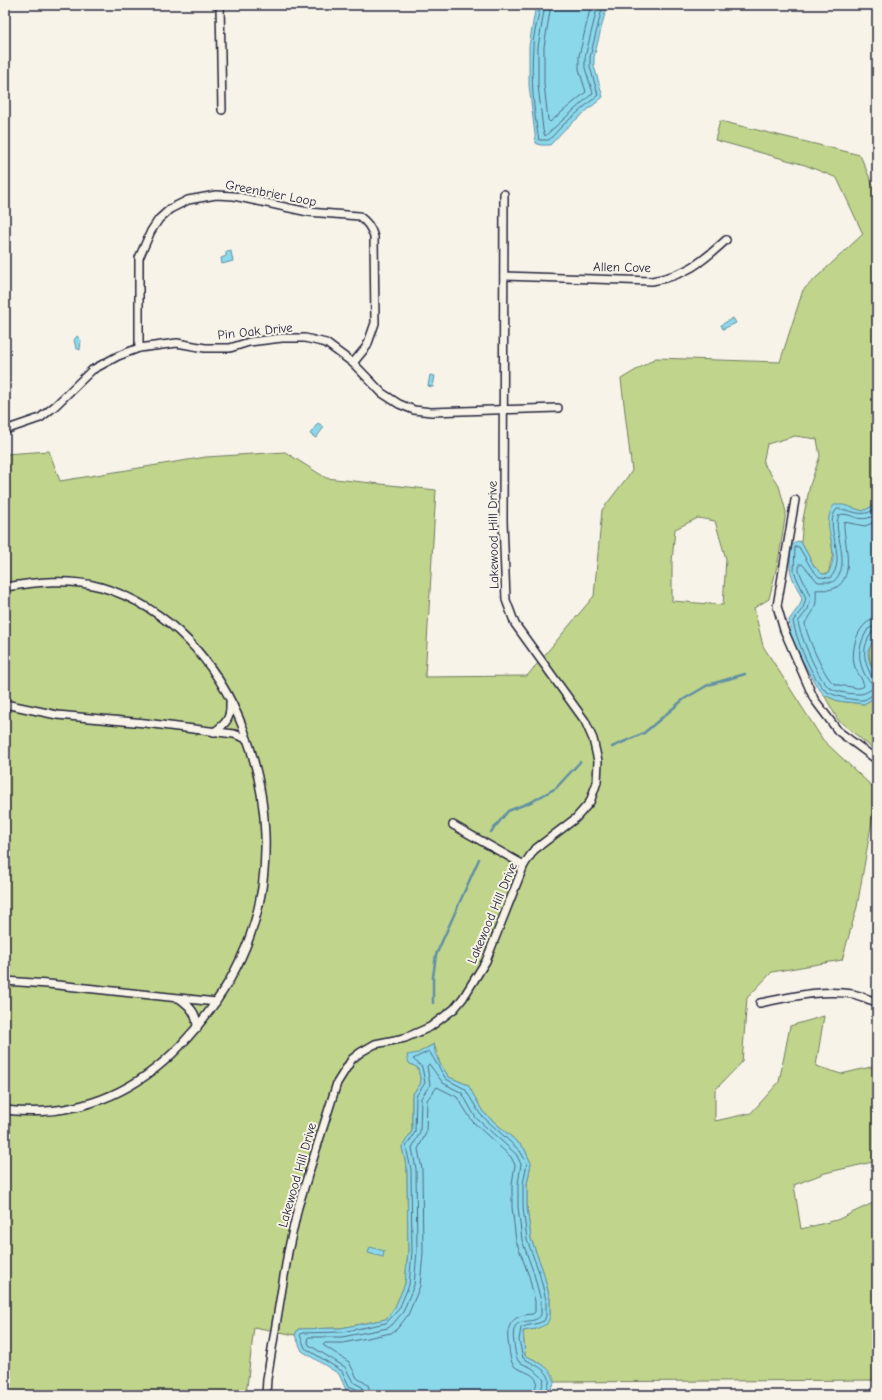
<svg xmlns="http://www.w3.org/2000/svg" width="882" height="1400" font-family="'Comic Neue',sans-serif">
<rect width="100%" height="100%" fill="#f7f3e8"/>
<filter id="ink" filterUnits="userSpaceOnUse"><feTurbulence type="fractalNoise" baseFrequency=".025" numOctaves="2"/><feDisplacementMap in="SourceGraphic" scale="8" xChannelSelector="R" yChannelSelector="G"/><feConvolveMatrix kernelMatrix="1 2 1 2 8 2 1 2 1" color-interpolation-filters="sRGB"/></filter>
<g filter="url(#ink)">
<g fill="#c0d58b" stroke="#717c63" fill-rule="evenodd">
<path d="M 720,121 L 860,155 L 877,195 L 877,501 L 871,507 L 863,511 L 843,505 L 829,523 L 833,554 L 828,574 L 822,574 L 814,566 L 801,542 L 803,519 L 810,485 L 820,456 L 817,439 L 795,436 L 767,444 L 763,463 L 779,486 L 786,512 L 778,562 L 769,599 L 754,608 L 763,646 L 823,740 L 877,791 L 857,907 L 842,960 L 772,972 L 747,998 L 742,1062 L 715,1090 L 715,1121 L 751,1113 L 779,1082 L 790,1026 L 824,1016 L 816,1066 L 841,1074 L 875,1066 L 877,1063 L 877,1161 L 825,1173 L 794,1185 L 801,1229 L 837,1220 L 877,1201 L 877,1380 L 554,1382 C 551,1368 538,1360 525,1356 L 523,1331 L 536,1329 L 550,1317 L 550,1299 L 543,1271 L 531,1239 L 527,1207 L 527,1184 L 531,1163 L 524,1148 L 483,1112 L 468,1085 L 449,1077 L 440,1064 L 434,1044 L 418,1053 L 409,1063 L 418,1068 L 421,1083 L 412,1095 L 412,1131 L 402,1147 L 407,1169 L 408,1252 L 405,1284 L 395,1307 L 386,1319 L 341,1328 L 298,1329 L 295,1335 L 254,1327 L 246,1395 L 5,1395 L 5,454 L 49,451 L 60,481 L 206,457 L 285,452 L 326,478 L 436,490 L 425,677 L 527,676 L 594,596 L 602,510 L 632,471 L 621,379 L 656,358 L 780,362 L 803,290 L 863,234 L 837,178 L 805,165 L 715,140 ZM 698,518 L 715,521 L 726,559 L 723,605 L 672,601 L 672,562 L 675,529 Z"/>
<path d="M 877,632 L 877,678 C 868,659 865,651 877,632 Z"/>
<path d="M 824,695 L 838,701 L 864,704 L 877,696 L 877,752 L 838,720 Z"/>
</g>
<g fill="#8cd8eb" stroke="#628fa5">
<path d="M 536,5 L 607,5 L 594,57 L 594,66 L 603,97 L 565,129 L 550,145 L 540,145 L 536,143 L 529,85 L 529,46 Z"/>
<path d="M 231,251 L 233,261 L 222,264 L 221,258 L 226,256 L 226,252 Z"/>
<path d="M 733,318 L 736,323 L 723,329 L 721,325 Z"/>
<path d="M 77,336 L 81,340 L 80,350 L 76,348 L 74,340 Z"/>
<path d="M 430,375 L 435,376 L 433,387 L 428,386 Z"/>
<path d="M 318,423 L 324,427 L 316,438 L 310,434 Z"/>
<path d="M 876,501 L 877,632 L 868,651 L 869,661 L 877,678 L 877,696 L 864,704 L 838,701 L 824,695 L 816,685 L 802,660 L 791,636 L 789,620 L 800,605 L 802,598 C 791,575 787,572 792,545 L 797,541 L 801,542 L 814,566 L 822,574 L 828,574 C 831,568 834,560 833,553 C 832,535 823,521 834,505 L 843,505 L 863,511 L 871,507 Z"/>
<path d="M 434,1044 L 435,1053 L 440,1064 L 449,1077 L 468,1085 L 483,1112 L 524,1148 L 531,1163 L 527,1184 L 527,1207 L 531,1239 L 543,1271 L 550,1299 L 550,1317 L 547,1324 L 536,1329 L 523,1331 L 525,1356 C 535,1359 556,1370 554,1383 C 553,1387 550,1391 548,1395 L 360,1395 L 346,1390 L 339,1374 L 302,1351 L 295,1335 L 298,1329 L 341,1328 L 386,1319 L 395,1307 L 405,1284 L 408,1252 L 407,1169 L 402,1147 L 412,1131 L 412,1095 L 421,1083 L 418,1068 L 409,1063 L 407,1055 L 418,1053 Z"/>
<path d="M 370,1247 L 384,1251 L 383,1257 L 368,1253 Z"/>
</g>
<g fill="none" stroke-linecap="round" stroke-linejoin="round">
<g stroke="#4c6b81" stroke-width="1">
<path d="M 540,5 C 539,19 533,33 533,47 C 531,78 533,110 539,140 L 549,140 L 562,126 L 598,95 L 590,67 L 590,57 L 603,5"/>
<path d="M 545,5 L 538,47 L 538,85 L 543,130 L 545,136 L 593,93 L 585,68 L 585,57 L 598,5"/>
<path d="M 551,5 L 544,47 L 544,84 L 548,120 L 550,122 L 586,92 L 579,69 L 579,56 L 591,5"/>
<path d="M 877,506 C 865,521 852,509 837,509 C 822,525 849,559 830,578 L 819,577 L 811,568 L 799,547 L 795,547 L 794,572 L 806,598 L 803,608 L 793,621 C 796,639 812,678 825,690 C 831,696 856,701 863,700 C 868,699 872,694 877,693"/>
<path d="M 877,514 C 857,526 853,511 839,515 C 831,532 854,564 833,582 L 818,582 L 802,564 L 799,564 L 799,571 L 811,598 L 808,609 L 798,622 C 800,635 819,682 830,688 C 839,693 851,694 860,694 C 866,694 871,688 877,688"/>
<path d="M 877,521 L 865,526 L 844,522 C 843,540 857,577 835,588 C 829,591 822,589 816,590 C 817,606 815,610 805,623 C 806,635 824,676 833,683 C 839,686 846,686 852,687 C 856,688 860,689 864,686 C 863,679 856,672 854,664 C 851,648 858,620 877,619"/>
<path d="M 877,625 L 868,629 C 858,645 857,659 865,675 C 868,680 870,683 877,684"/>
<path d="M 877,630 L 873,631 C 861,647 863,660 872,677 L 877,679"/>
<path d="M 360,1395 L 358,1390 L 349,1386 L 342,1371 L 305,1348 L 300,1335 L 302,1333 L 342,1332 L 386,1323 L 399,1309 L 409,1285 L 412,1252 L 411,1169 L 406,1147 L 415,1132 L 416,1096 L 425,1083 L 422,1067 L 413,1059 L 429,1051 L 446,1079 L 465,1089 L 480,1114 L 520,1151 L 527,1163 L 523,1184 L 523,1207 L 527,1240 L 539,1272 L 546,1300 L 546,1316 L 544,1321 C 536,1325 528,1324 521,1328 L 519,1340 L 523,1358 C 530,1363 552,1370 549,1383 C 548,1387 546,1391 545,1395"/>
<path d="M 365,1395 L 362,1387 L 353,1382 L 345,1367 L 309,1345 L 307,1339 L 309,1337 L 342,1337 L 388,1328 L 392,1325 L 403,1312 L 414,1285 L 417,1252 L 416,1169 L 412,1148 L 420,1132 L 421,1098 L 430,1085 L 427,1066 L 429,1064 L 443,1083 L 462,1093 L 476,1118 L 516,1154 L 521,1164 L 518,1184 L 518,1207 L 522,1240 L 534,1274 L 541,1301 L 541,1315 C 533,1328 509,1311 514,1343 C 515,1349 515,1356 519,1362 L 532,1368 L 544,1379 L 540,1395"/>
<path d="M 371,1395 L 368,1385 L 357,1378 L 349,1362 L 323,1345 L 325,1343 L 343,1343 L 391,1333 L 397,1329 L 408,1315 L 420,1286 L 423,1253 L 422,1169 L 418,1149 L 426,1133 L 427,1100 L 437,1087 L 457,1097 L 473,1122 L 511,1157 L 515,1165 L 512,1184 L 512,1207 L 516,1241 L 529,1276 L 535,1301 L 535,1312 L 533,1314 C 510,1315 505,1327 509,1348 C 510,1354 510,1361 514,1366 C 518,1370 523,1370 528,1373 C 532,1374 535,1378 537,1381 L 534,1395"/>
</g>
<g stroke="#628fa5" stroke-width="2.5">
<path d="M 612,747 L 644,733 L 684,699 L 708,685 L 745,674"/>
<path d="M 491,832 L 508,811 L 531,802 L 556,788 L 580,762"/>
<path d="M 433,1003 L 433,977 L 436,955 L 479,859"/>
</g>
<defs>
<g id="street">
<path d="M 220,5 L 222,110"/>
<path d="M 504,276 L 652,281 C 686,275 701,263 726,240"/>
<path d="M 139,348 L 139,258 L 151,231 L 159,219 L 170,209 L 188,200 L 216,195 L 234,196 L 308,212 L 359,216 C 367,222 371,227 374,237 L 375,323 L 367,346 L 353,363"/>
<path d="M 5,430 L 40,418 L 55,406 L 92,370 L 118,356 L 139,348 L 177,343 L 205,348 L 230,348 L 249,342 L 282,338 L 305,338 L 326,343 L 353,363 L 382,393 L 399,404 L 414,410 L 431,412 L 558,408"/>
<path d="M 795,500 L 777,606 L 784,630 L 814,699 L 838,731 L 877,760"/>
<path d="M 5,587 C 37,582 69,578 101,587 C 238,627 295,811 250,936 C 235,978 211,1013 180,1046 C 132,1096 75,1118 5,1110"/>
<path d="M 5,704 L 57,715 L 145,723 L 234,734 L 247,739"/>
<path d="M 214,732 C 226,724 231,718 230,703"/>
<path d="M 453,825 L 524,865"/>
<path d="M 5,981 L 48,984 L 216,1002"/>
<path d="M 180,999 C 191,1007 197,1014 197,1028"/>
<path d="M 760,1003 C 791,997 821,989 853,994 C 861,996 869,1000 877,1002"/>
<path d="M 266,1395 L 267,1379 L 288,1252 L 298,1207 L 337,1083 L 352,1059 L 361,1052 L 375,1044 L 405,1038 L 430,1027 L 454,1009 L 463,998 L 486,961 L 524,865 L 534,850 L 576,818 L 590,802 L 597,782 L 598,761 L 593,739 L 585,721 L 515,624 L 506,600 L 503,521 L 504,194"/>
</g>
</defs>
<use href="#street" stroke="#22223b" stroke-width="10"/>
<use href="#street" stroke="#f7f3e8" stroke-width="7"/>
</g>
</g>
<g text-anchor="middle" dominant-baseline="central" stroke-width="4" stroke-linejoin="round" paint-order="stroke">
<g font-size="13" fill="#22223b" stroke="#f7f3e8">
<text transform="translate(271 193) rotate(11)">Greenbrier Loop</text>
<text transform="translate(622 267) rotate(1)">Allen Cove</text>
<text transform="translate(255 331) rotate(-6)">Pin Oak Drive</text>
<text transform="translate(493 535) rotate(-91)">Lakewood Hill Drive</text>
<text transform="translate(492 913) rotate(-67)">Lakewood Hill Drive</text>
<text transform="translate(297 1175) rotate(-74)">Lakewood Hill Drive</text>
</g>
</g>
<rect width="882" height="1400" fill="none" stroke="#f7f3e8" stroke-width="20"/>
<rect x="10" y="10" width="862" height="1380" fill="none" stroke="#22223b" stroke-width="1.5" filter="url(#ink)"/>
</svg>
